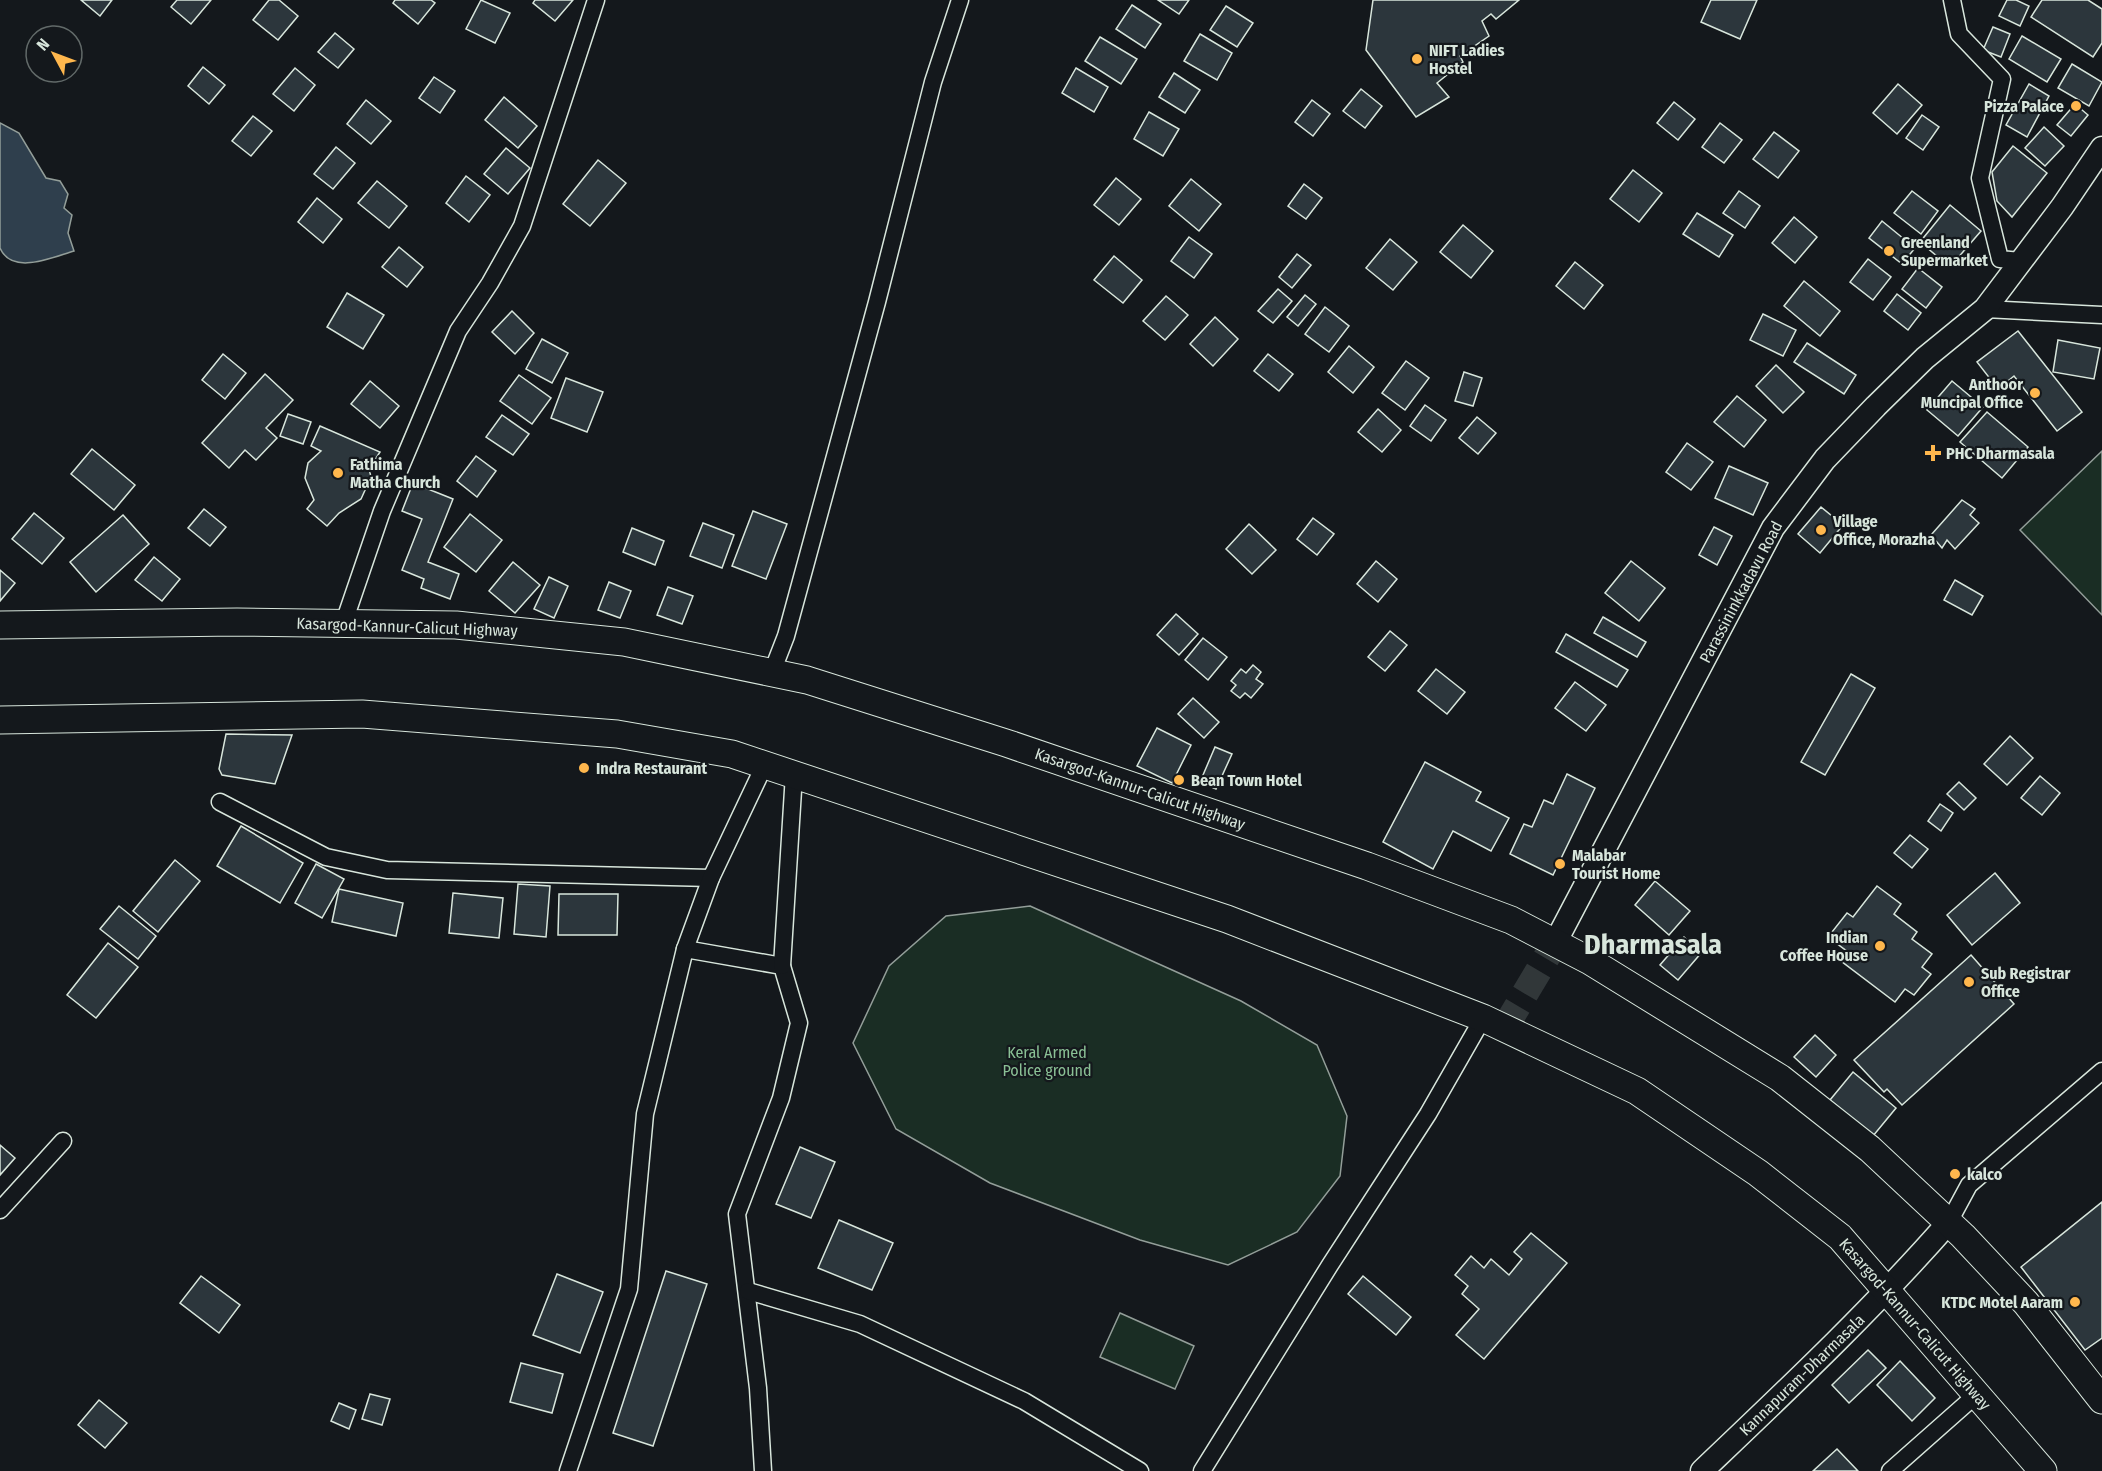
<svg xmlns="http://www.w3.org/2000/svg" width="2102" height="1471" font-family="'Fira Sans Condensed',sans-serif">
<rect width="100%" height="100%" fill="#14181c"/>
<g fill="#1a2d24" stroke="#939e99" stroke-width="1.5">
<path d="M 2102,451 L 2102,615 L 2020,530 Z"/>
<path d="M 1030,906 L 1241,1001 L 1317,1045 L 1347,1116 L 1340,1176 L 1297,1232 L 1228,1265 L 1140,1240 L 990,1183 L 896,1129 L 853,1043 L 889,966 L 946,916 Z"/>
<path d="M 1120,1313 L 1194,1346 L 1175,1389 L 1100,1357 Z"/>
</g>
<path fill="#2f3f4d" stroke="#939e99" stroke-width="1.5" d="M 0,123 L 19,133 L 46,178 L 60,181 L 68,194 L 64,208 L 72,215 L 68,233 L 74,251 C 53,257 12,276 0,248 Z"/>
<g fill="#2c363c" stroke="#d8e6dc" stroke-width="1.5">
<path d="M 81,0 L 112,0 L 100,16 Z"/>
<path d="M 177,0 L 211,0 L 191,24 L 171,7 Z"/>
<path d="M 269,0 L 279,0 L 298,16 L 278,40 L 253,20 Z"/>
<path d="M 395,0 L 431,0 L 435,3 L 418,24 L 393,3 Z"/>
<path d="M 481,0 L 510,13 L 495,43 L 466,29 Z"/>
<path d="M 535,0 L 573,0 L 555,21 L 533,3 Z"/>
<path d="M 1158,0 L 1189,0 L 1179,14 Z"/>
<path d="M 1373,0 L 1519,0 L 1496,19 L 1491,14 L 1482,21 L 1489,36 L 1460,56 L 1463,62 L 1437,83 L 1449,97 L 1416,117 L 1366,50 Z"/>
<path d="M 1711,0 L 1757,0 L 1740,39 L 1701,22 Z"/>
<path d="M 2007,0 L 2016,0 L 2029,6 L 2020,26 L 1999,16 Z"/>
<path d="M 2042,0 L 2088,0 L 2102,9 L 2102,43 L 2093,57 L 2031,17 Z"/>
<path d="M 1132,5 L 1161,24 L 1145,48 L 1116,29 Z"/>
<path d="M 1226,6 L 1253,23 L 1237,47 L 1210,30 Z"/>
<path d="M 1993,27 L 2010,34 L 2001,57 L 1983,50 Z"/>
<path d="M 335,33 L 354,49 L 338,68 L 318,52 Z"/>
<path d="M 1200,34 L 1232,53 L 1217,80 L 1184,61 Z"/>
<path d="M 2022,36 L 2061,59 L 2047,82 L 2009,59 Z"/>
<path d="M 1100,37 L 1137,59 L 1121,84 L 1085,61 Z"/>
<path d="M 2072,64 L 2102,82 L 2089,106 L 2058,88 Z"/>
<path d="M 203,67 L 225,85 L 209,104 L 188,86 Z"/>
<path d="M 295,68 L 315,85 L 294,111 L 273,94 Z"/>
<path d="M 1076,68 L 1108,87 L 1094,112 L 1062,93 Z"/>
<path d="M 1174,73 L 1200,90 L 1185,113 L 1159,97 Z"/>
<path d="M 434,77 L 455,91 L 440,113 L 419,98 Z"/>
<path d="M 1898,84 L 1922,105 L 1897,134 L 1873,113 Z"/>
<path d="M 2029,84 L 2049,96 L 2027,137 L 2006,125 Z"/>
<path d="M 1361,89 L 1382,106 L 1365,128 L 1343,111 Z"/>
<path d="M 504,97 L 537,126 L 518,148 L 485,120 Z"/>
<path d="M 366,100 L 391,121 L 371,144 L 347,124 Z"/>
<path d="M 1312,100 L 1330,114 L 1313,136 L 1295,122 Z"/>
<path d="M 1674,102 L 1695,119 L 1678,140 L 1657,123 Z"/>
<path d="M 2075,104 L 2088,115 L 2071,136 L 2057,125 Z"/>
<path d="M 1149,112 L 1179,129 L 1163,156 L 1134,139 Z"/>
<path d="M 1922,115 L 1939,127 L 1923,150 L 1906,138 Z"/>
<path d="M 253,116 L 272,131 L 251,156 L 232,141 Z"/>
<path d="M 1720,123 L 1742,140 L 1724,163 L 1702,147 Z"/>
<path d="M 2044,127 L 2064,146 L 2045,166 L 2025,148 Z"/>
<path d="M 1774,132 L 1799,151 L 1778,178 L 1753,159 Z"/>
<path d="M 2013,146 L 2047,173 L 2012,217 L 1997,201 L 1992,172 Z"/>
<path d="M 336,147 L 355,163 L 333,189 L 314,174 Z"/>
<path d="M 506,148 L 530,168 L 508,194 L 484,174 Z"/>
<path d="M 598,160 L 626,183 L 590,226 L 563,204 Z"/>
<path d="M 1633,170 L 1662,193 L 1639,222 L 1610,199 Z"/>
<path d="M 466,176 L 490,195 L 469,222 L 446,203 Z"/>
<path d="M 1116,178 L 1141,199 L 1119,225 L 1094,205 Z"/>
<path d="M 1191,179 L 1221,204 L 1199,231 L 1169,206 Z"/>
<path d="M 377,181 L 407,206 L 389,228 L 358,203 Z"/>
<path d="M 1304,184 L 1322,198 L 1306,219 L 1288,206 Z"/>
<path d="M 1739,191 L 1760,206 L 1745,228 L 1723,213 Z"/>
<path d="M 1912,191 L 1938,211 L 1921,234 L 1894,213 Z"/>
<path d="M 317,198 L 342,219 L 323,243 L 298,222 Z"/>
<path d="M 1950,205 L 1981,231 L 1950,267 L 1920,242 Z"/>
<path d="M 1697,213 L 1733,235 L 1719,257 L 1683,234 Z"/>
<path d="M 1794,217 L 1817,237 L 1795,263 L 1772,243 Z"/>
<path d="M 1882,221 L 1915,248 L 1902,264 L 1869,238 Z"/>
<path d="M 1463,225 L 1493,251 L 1471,278 L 1440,252 Z"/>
<path d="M 1189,237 L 1212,254 L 1194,278 L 1171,261 Z"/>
<path d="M 1390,239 L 1417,262 L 1393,290 L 1366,268 Z"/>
<path d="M 399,247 L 423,267 L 407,287 L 382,267 Z"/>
<path d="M 1297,254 L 1311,265 L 1292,288 L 1279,277 Z"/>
<path d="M 1114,256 L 1142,280 L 1123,303 L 1094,280 Z"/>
<path d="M 1868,259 L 1891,277 L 1873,300 L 1850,282 Z"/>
<path d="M 1575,262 L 1603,285 L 1584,309 L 1556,286 Z"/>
<path d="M 1918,268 L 1942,287 L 1926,308 L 1902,289 Z"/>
<path d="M 1804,281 L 1840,311 L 1820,336 L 1784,306 Z"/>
<path d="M 1278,289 L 1292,301 L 1273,323 L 1258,311 Z"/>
<path d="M 347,293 L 384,315 L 363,349 L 327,327 Z"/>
<path d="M 1897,294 L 1921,313 L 1908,330 L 1884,311 Z"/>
<path d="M 1305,295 L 1316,304 L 1298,326 L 1287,317 Z"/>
<path d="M 1166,296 L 1188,315 L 1165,340 L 1143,321 Z"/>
<path d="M 1325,307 L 1349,326 L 1329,352 L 1305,334 Z"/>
<path d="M 512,311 L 534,333 L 515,354 L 492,332 Z"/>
<path d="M 1763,314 L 1796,330 L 1783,356 L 1750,340 Z"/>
<path d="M 1215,317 L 1238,339 L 1213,366 L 1190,344 Z"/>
<path d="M 2018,331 L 2082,412 L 2057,431 L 2014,376 L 1998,389 L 1977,362 Z"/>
<path d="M 542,339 L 568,353 L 552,383 L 526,369 Z"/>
<path d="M 2058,340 L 2100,348 L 2094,379 L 2053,372 Z"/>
<path d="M 1807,343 L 1856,375 L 1844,394 L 1794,362 Z"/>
<path d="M 1349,346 L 1374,367 L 1353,393 L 1328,372 Z"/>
<path d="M 223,354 L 246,373 L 225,399 L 202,380 Z"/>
<path d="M 1268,354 L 1293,374 L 1279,391 L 1254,371 Z"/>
<path d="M 1406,361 L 1429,378 L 1405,410 L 1382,393 Z"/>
<path d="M 1776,365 L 1804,392 L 1783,413 L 1756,386 Z"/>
<path d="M 1464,372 L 1482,378 L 1473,406 L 1455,401 Z"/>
<path d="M 265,374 L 293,400 L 266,428 L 277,438 L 256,460 L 245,450 L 229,468 L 202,443 Z"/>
<path d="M 519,375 L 551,398 L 532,424 L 500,401 Z"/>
<path d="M 566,378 L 603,392 L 587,432 L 551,418 Z"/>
<path d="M 370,381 L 399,406 L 380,428 L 351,404 Z"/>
<path d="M 1952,381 L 1983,407 L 1958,436 L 1927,410 Z"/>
<path d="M 1737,396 L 1766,420 L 1744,447 L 1714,422 Z"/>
<path d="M 1425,405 L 1446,420 L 1431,441 L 1410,426 Z"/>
<path d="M 1378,409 L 1401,430 L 1382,452 L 1358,432 Z"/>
<path d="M 1987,412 L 2028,447 L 2002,478 L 1960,442 Z"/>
<path d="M 288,414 L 311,422 L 303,444 L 280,436 Z"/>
<path d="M 502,415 L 529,434 L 513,455 L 486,437 Z"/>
<path d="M 1477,417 L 1496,433 L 1478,454 L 1459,438 Z"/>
<path d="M 320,426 L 380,452 L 369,469 L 371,477 L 361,499 L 339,513 L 327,526 L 307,509 L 314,500 L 305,478 L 308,463 L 321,451 L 311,446 Z"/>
<path d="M 1687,443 L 1713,462 L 1691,490 L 1666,472 Z"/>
<path d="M 92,449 L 135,485 L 114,510 L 71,474 Z"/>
<path d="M 476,456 L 496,471 L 477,497 L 457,481 Z"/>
<path d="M 1729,466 L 1768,483 L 1753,515 L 1715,498 Z"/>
<path d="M 413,483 L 453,499 L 428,562 L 459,574 L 450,599 L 421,588 L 424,579 L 402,570 L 422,519 L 402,511 Z"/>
<path d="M 1962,500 L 1975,509 L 1970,515 L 1979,523 L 1955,549 L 1947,540 L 1942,548 L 1931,535 Z"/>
<path d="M 1821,507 L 1843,525 L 1820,553 L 1798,534 Z"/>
<path d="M 204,509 L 226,527 L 210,546 L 188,528 Z"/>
<path d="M 753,511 L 787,524 L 766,579 L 732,566 Z"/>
<path d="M 34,513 L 64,538 L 42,564 L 12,539 Z"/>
<path d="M 470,514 L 502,540 L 476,572 L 444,547 Z"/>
<path d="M 123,515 L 149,544 L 96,592 L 70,562 Z"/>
<path d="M 1313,518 L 1334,534 L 1317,555 L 1297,539 Z"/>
<path d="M 703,523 L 734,535 L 722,568 L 690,556 Z"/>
<path d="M 1249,524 L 1276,550 L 1252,574 L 1226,549 Z"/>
<path d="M 1714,527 L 1732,536 L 1717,565 L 1699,555 Z"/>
<path d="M 632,528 L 664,541 L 655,565 L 623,552 Z"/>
<path d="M 154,557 L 180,579 L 162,601 L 135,580 Z"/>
<path d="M 1376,561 L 1397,579 L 1378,602 L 1357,584 Z"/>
<path d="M 1631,561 L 1665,588 L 1639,621 L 1605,593 Z"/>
<path d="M 513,562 L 540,585 L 515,613 L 489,591 Z"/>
<path d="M 0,570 L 15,583 L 0,601 Z"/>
<path d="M 549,577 L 568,586 L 554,618 L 534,609 Z"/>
<path d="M 1955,580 L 1983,596 L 1972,615 L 1944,600 Z"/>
<path d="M 609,582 L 631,591 L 620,618 L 598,610 Z"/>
<path d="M 668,587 L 693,596 L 682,624 L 657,615 Z"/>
<path d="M 1176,614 L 1198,634 L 1179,655 L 1157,635 Z"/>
<path d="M 1603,617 L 1646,642 L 1637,657 L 1594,633 Z"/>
<path d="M 1390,631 L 1407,645 L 1385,671 L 1368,657 Z"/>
<path d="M 1566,634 L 1628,670 L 1617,687 L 1556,652 Z"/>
<path d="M 1203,638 L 1227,657 L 1208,680 L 1185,660 Z"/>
<path d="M 1253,665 L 1261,672 L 1256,679 L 1263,684 L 1251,698 L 1245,693 L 1240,698 L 1231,691 L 1236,685 L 1231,681 L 1241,669 L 1246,673 Z"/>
<path d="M 1436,669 L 1465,692 L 1447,714 L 1418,691 Z"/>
<path d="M 1851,674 L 1875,688 L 1825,775 L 1801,762 Z"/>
<path d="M 1575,682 L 1606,705 L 1586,731 L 1555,708 Z"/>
<path d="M 1193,698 L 1219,722 L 1204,738 L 1178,714 Z"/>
<path d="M 1157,728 L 1191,745 L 1172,783 L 1137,766 Z"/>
<path d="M 226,734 L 292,735 L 275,784 L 222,775 L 219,769 Z"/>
<path d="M 2010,736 L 2033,758 L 2007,785 L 1984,764 Z"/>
<path d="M 1215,747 L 1232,754 L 1216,789 L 1200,782 Z"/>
<path d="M 1425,762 L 1481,792 L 1476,801 L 1509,818 L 1491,851 L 1453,831 L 1433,869 L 1383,842 Z"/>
<path d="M 1567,774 L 1595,788 L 1553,875 L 1510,854 L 1524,824 L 1532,827 L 1544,800 L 1553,804 Z"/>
<path d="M 2040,776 L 2060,793 L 2042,815 L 2021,798 Z"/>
<path d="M 1959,782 L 1976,798 L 1964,810 L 1947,794 Z"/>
<path d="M 1940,804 L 1953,813 L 1941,831 L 1928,821 Z"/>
<path d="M 241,826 L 303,863 L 280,903 L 217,866 Z"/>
<path d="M 1910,835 L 1928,849 L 1912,868 L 1894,853 Z"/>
<path d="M 175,860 L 200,881 L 158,932 L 133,911 Z"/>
<path d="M 316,864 L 344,879 L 322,918 L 295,903 Z"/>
<path d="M 1995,873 L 2020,903 L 1972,945 L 1947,915 Z"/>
<path d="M 1655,881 L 1690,911 L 1669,935 L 1635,905 Z"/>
<path d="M 518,884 L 550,886 L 546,937 L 514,934 Z"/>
<path d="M 1877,886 L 1901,904 L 1894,914 L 1917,932 L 1912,939 L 1932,954 L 1922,967 L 1931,974 L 1914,995 L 1905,989 L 1895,1002 L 1841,961 L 1848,952 L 1828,937 L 1847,913 L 1853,917 Z"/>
<path d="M 339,889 L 403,903 L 396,936 L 332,922 Z"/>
<path d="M 453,893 L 503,898 L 499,938 L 449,933 Z"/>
<path d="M 559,894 L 618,894 L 617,935 L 558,935 Z"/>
<path d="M 119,906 L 156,936 L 138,959 L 100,929 Z"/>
<path d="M 1684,937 L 1702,952 L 1678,980 L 1660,965 Z"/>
<path d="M 108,943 L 138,967 L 96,1018 L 67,995 Z"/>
<path d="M 1971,955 L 2014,1004 L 1902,1105 L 1887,1089 L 1884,1092 L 1854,1060 Z"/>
<path d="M 1815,1035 L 1836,1055 L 1816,1077 L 1794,1057 Z"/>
<path d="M 1853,1072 L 1896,1108 L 1873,1136 L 1830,1100 Z"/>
<path d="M 0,1145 L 15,1158 L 0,1175 Z"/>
<path d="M 800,1147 L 835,1162 L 811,1218 L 776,1204 Z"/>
<path d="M 2102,1202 L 2102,1338 L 2085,1350 L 2021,1267 Z"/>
<path d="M 839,1220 L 893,1243 L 872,1290 L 818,1268 Z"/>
<path d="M 1531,1233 L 1567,1263 L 1484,1359 L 1456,1335 L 1479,1309 L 1462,1294 L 1468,1286 L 1455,1275 L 1471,1256 L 1484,1268 L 1491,1259 L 1509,1275 L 1522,1259 L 1514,1252 Z"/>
<path d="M 666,1271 L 707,1284 L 653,1446 L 613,1433 Z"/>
<path d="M 557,1274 L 603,1292 L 580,1353 L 533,1335 Z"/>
<path d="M 201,1276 L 240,1305 L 219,1333 L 180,1303 Z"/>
<path d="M 1363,1276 L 1411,1317 L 1396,1335 L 1348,1294 Z"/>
<path d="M 1868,1350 L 1886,1368 L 1849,1403 L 1832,1385 Z"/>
<path d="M 1900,1361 L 1935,1398 L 1912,1421 L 1877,1385 Z"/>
<path d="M 521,1363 L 563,1374 L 552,1413 L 510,1402 Z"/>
<path d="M 370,1394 L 390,1399 L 382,1425 L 362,1419 Z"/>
<path d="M 99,1400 L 127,1423 L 105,1448 L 78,1425 Z"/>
<path d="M 339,1403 L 356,1410 L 349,1429 L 331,1421 Z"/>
<path d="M 1837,1449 L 1858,1471 L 1813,1471 Z"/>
</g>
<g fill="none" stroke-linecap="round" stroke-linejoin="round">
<path stroke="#313739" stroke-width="27" stroke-dasharray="27 14" stroke-linecap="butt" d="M 1504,1029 L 1555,943"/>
<defs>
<g id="minor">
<path d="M 1952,0 L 1959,34 L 2002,79 L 1980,178 L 2000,259 L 2020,261"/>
<path d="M 1985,309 L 2102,315"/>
<path d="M 343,625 L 382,511 L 458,331 L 490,283 L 522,226 L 596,0"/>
<path d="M 772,672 L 786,636 L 877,302 L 933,82 L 960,0"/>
<path d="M 220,802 L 326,857 L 387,870 L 711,878"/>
<path d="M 685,949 L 782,966 L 799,1023 L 781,1098 L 737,1214 L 758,1388 L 763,1471"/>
<path d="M 782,966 L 794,774"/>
<path d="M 0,1210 L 63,1141"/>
<path d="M 1949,1222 L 1969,1185 L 2102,1071"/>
<path d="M 748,1291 L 860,1324 L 1024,1401 L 1140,1471"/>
<path d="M 568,1471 L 629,1289 L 645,1114 L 685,949 L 711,878 L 765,764"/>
<path d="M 1202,1471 L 1330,1265 L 1428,1114 L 1483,1018"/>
<path d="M 1890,1471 L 1976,1395"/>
</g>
<g id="secondary">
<path d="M 1555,943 L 1773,528 L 1825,459 L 1876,406 L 1925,358 L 1985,309 L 2062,207 L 2102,148"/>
<path d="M 1702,1471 C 1787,1390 1871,1311 1949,1222"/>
</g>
<g id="trunk">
<path d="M 0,625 L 237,622 L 456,625 L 624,642 L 807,680 L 1006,743 L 1367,866 L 1511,920 L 1590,961 L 1780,1078 L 1870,1149 L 1963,1236 L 2026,1303 L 2102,1400"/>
<path d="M 0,720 L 362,714 L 617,734 L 732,754 L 1227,919 L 1483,1018 L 1637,1091 L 1758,1173 L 1840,1237 L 2043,1471"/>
</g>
</defs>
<use href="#minor" stroke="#d8e6dc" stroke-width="19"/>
<use href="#secondary" stroke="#d8e6dc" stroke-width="25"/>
<use href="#trunk" stroke="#d8e6dc" stroke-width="29"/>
<use href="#minor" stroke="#14181c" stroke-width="16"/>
<use href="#secondary" stroke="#14181c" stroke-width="22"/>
<use href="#trunk" stroke="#14181c" stroke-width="27"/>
</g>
<g fill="#ffb74d" stroke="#14181c" stroke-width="2">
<circle cx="1417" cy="59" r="6"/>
<circle cx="2076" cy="106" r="6"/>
<circle cx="1889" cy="251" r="6"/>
<circle cx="2035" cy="393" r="6"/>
<path d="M1930 444h6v6h6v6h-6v6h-6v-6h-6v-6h6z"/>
<circle cx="338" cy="473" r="6"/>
<circle cx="1821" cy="530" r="6"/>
<circle cx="584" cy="768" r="6"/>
<circle cx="1179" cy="780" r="6"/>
<circle cx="1560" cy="864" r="6"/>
<circle cx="1880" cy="946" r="6"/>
<circle cx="1969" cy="982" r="6"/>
<circle cx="1955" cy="1174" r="6"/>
<circle cx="2075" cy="1302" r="6"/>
</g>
<g text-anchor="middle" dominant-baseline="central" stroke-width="4.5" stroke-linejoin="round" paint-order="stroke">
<g font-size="16" font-weight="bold" fill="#d8e6dc" stroke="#14181c" text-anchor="start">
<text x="1429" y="50">NIFT Ladies<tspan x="1429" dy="18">Hostel</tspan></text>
<text x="2064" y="106" text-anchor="end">Pizza Palace</text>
<text x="1901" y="242">Greenland<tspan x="1901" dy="18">Supermarket</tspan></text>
<text x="2023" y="384" text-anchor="end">Anthoor<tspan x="2023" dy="18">Muncipal Office</tspan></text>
<text x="1946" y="453">PHC Dharmasala</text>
<text x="350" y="464">Fathima<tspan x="350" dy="18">Matha Church</tspan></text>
<text x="1833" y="521">Village<tspan x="1833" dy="18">Office, Morazha</tspan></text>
<text x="596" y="768">Indra Restaurant</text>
<text x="1191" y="780">Bean Town Hotel</text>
<text x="1572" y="855">Malabar<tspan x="1572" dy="18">Tourist Home</tspan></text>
<text x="1868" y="937" text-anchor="end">Indian<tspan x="1868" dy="18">Coffee House</tspan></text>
<text x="1981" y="973">Sub Registrar<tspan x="1981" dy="18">Office</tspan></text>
<text x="1967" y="1174">kalco</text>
<text x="2063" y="1302" text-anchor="end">KTDC Motel Aaram</text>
</g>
<g font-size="16" fill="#d8e6dc" stroke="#14181c">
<text transform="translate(1741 592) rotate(-62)">Parassininkkadavu Road</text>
<text transform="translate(407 627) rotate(2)">Kasargod-Kannur-Calicut Highway</text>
<text transform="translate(1140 789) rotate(19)">Kasargod-Kannur-Calicut Highway</text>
<text transform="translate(1915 1324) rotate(49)">Kasargod-Kannur-Calicut Highway</text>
<text transform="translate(1802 1375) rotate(-44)">Kannapuram-Dharmasala</text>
</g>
<g font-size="16" fill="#8ac095" stroke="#14181c">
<text x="1047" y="1052">Keral Armed<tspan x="1047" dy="18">Police ground</tspan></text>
</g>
<g font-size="28" font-weight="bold" fill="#d8e6dc" stroke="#14181c">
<text x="1653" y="944">Dharmasala</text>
</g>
</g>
<g transform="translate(54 54) rotate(311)"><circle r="28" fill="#14181c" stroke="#626a69" stroke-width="1.5"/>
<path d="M0-4.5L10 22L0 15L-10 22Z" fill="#ffb74d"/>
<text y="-9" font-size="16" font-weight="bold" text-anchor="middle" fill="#d8e6dc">N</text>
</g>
</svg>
